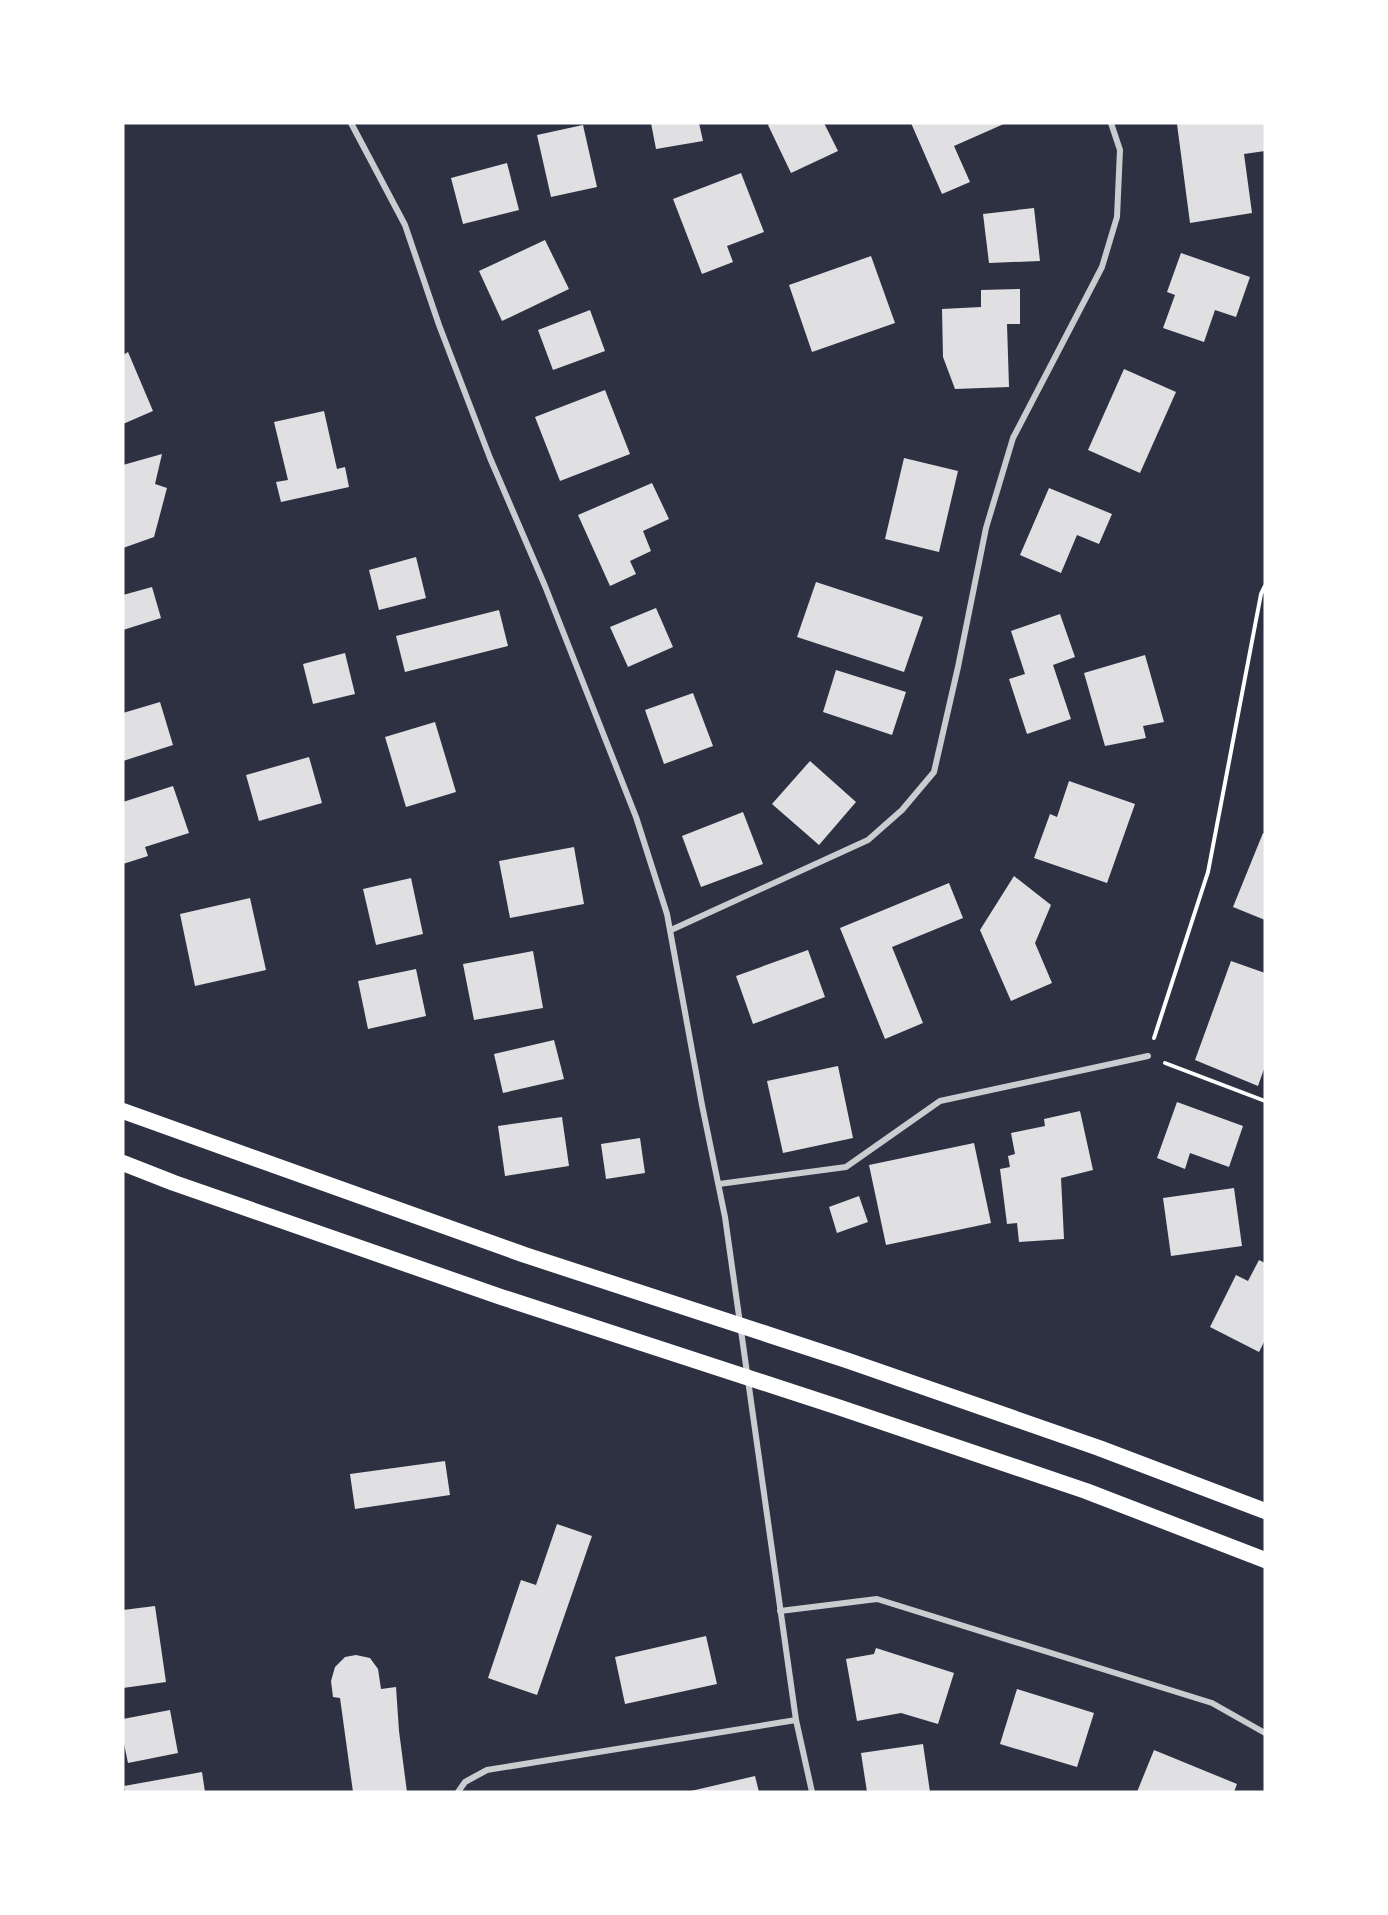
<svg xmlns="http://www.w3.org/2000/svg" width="1388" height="1915" font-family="'Roboto Condensed',sans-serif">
<rect width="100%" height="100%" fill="#2d3142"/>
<g fill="#e0e0e3">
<path d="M 651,123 L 699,123 L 703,141 L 656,149 Z"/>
<path d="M 771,123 L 824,123 L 838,151 L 791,173 L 768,125 Z"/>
<path d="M 911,123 L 1006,123 L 954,146 L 970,182 L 942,194 Z"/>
<path d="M 1184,123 L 1265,123 L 1265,151 L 1244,154 L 1252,213 L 1190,223 L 1177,124 Z"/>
<path d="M 583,125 L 597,187 L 551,197 L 537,135 Z"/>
<path d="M 507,163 L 519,210 L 463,224 L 451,178 Z"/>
<path d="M 741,173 L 764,232 L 727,246 L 733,262 L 702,274 L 673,199 Z"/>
<path d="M 1034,208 L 1040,261 L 989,263 L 983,214 Z"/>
<path d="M 545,240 L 569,289 L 502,321 L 479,271 Z"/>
<path d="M 1181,253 L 1250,277 L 1236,317 L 1215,310 L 1204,342 L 1163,328 L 1175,295 L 1167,292 Z"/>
<path d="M 871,256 L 895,323 L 812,352 L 789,285 Z"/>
<path d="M 1020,289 L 1020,324 L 1007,324 L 1009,387 L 955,389 L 943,357 L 942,309 L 981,307 L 981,290 Z"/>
<path d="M 590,310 L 605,351 L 553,370 L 538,330 Z"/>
<path d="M 128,352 L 153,411 L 123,424 L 123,355 Z"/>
<path d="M 1124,369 L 1176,392 L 1140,473 L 1088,450 Z"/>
<path d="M 605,390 L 630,454 L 560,481 L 535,417 Z"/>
<path d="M 324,411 L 337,469 L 345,467 L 349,487 L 281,502 L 276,482 L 288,480 L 274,422 Z"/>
<path d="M 162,454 L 155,484 L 167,488 L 154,537 L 123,548 L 123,465 Z"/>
<path d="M 904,458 L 958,471 L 939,552 L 885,539 Z"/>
<path d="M 652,483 L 669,519 L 643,531 L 651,551 L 630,561 L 636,574 L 610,586 L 578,515 Z"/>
<path d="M 1049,488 L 1112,514 L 1099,544 L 1077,535 L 1061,573 L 1020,555 Z"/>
<path d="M 416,557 L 426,598 L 379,610 L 369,570 Z"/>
<path d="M 816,582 L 923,617 L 904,672 L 797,637 Z"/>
<path d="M 152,587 L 161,618 L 123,630 L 123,595 Z"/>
<path d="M 656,608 L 673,647 L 628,667 L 610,627 Z"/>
<path d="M 499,610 L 508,646 L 405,672 L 396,636 Z"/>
<path d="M 1060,614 L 1075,657 L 1053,665 L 1071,719 L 1027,734 L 1009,679 L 1025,674 L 1011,631 Z"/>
<path d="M 345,653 L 355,694 L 313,704 L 303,664 Z"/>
<path d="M 1145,655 L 1164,722 L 1143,726 L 1146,738 L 1105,746 L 1084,673 Z"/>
<path d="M 836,670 L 906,692 L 892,735 L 823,712 Z"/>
<path d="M 693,693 L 713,746 L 664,764 L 645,710 Z"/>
<path d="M 160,702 L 173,745 L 123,761 L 123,713 Z"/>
<path d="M 435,722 L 456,792 L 406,807 L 385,737 Z"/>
<path d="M 309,757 L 322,803 L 259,821 L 246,775 Z"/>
<path d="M 810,761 L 856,802 L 819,845 L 772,804 Z"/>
<path d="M 1069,781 L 1135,804 L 1107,883 L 1034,858 L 1050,814 L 1057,817 Z"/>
<path d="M 173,786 L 189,833 L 145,847 L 148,856 L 123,864 L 123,802 Z"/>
<path d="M 743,812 L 763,864 L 701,887 L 682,836 Z"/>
<path d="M 1263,833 L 1265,834 L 1265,920 L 1233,907 Z"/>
<path d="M 574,847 L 584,904 L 510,918 L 499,861 Z"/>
<path d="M 1014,876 L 1051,905 L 1035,943 L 1052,983 L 1011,1001 L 980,930 Z"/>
<path d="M 411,878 L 423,934 L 376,945 L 363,889 Z"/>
<path d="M 949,883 L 963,918 L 892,947 L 923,1023 L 885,1039 L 840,928 Z"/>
<path d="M 250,898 L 266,970 L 195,986 L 180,914 Z"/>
<path d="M 808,950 L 825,997 L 753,1024 L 736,976 Z"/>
<path d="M 533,951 L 543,1008 L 474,1020 L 463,964 Z"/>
<path d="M 1231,961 L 1265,973 L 1265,1066 L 1258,1086 L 1195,1060 Z"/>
<path d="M 416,969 L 426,1016 L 368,1029 L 358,981 Z"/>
<path d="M 554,1040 L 564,1079 L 503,1093 L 494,1054 Z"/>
<path d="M 838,1066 L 853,1138 L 783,1153 L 767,1081 Z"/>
<path d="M 1177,1102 L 1243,1126 L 1229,1167 L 1190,1153 L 1185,1169 L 1157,1158 Z"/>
<path d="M 1080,1111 L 1093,1170 L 1061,1178 L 1064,1239 L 1019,1242 L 1017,1223 L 1007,1224 L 1000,1169 L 1010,1167 L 1008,1156 L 1015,1154 L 1011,1133 L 1045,1126 L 1044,1119 Z"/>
<path d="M 562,1117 L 569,1166 L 505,1176 L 498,1126 Z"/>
<path d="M 640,1138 L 645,1173 L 606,1179 L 601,1144 Z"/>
<path d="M 974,1143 L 991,1223 L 886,1245 L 869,1165 Z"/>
<path d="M 1234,1188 L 1242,1246 L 1171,1256 L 1163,1198 Z"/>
<path d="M 859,1196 L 868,1222 L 837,1233 L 829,1207 Z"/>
<path d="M 1259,1260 L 1265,1263 L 1265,1340 L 1259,1352 L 1210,1327 L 1236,1275 L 1248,1281 Z"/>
<path d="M 445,1461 L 450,1495 L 355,1509 L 350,1474 Z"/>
<path d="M 557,1524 L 592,1536 L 537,1695 L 488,1678 L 521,1580 L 536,1585 Z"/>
<path d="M 155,1606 L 166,1682 L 123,1688 L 123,1610 Z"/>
<path d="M 706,1636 L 717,1684 L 625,1704 L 615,1657 Z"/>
<path d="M 876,1648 L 954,1673 L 938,1724 L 901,1713 L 857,1721 L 846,1659 L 874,1654 Z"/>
<path d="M 356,1655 L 370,1658 L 378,1669 L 381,1689 L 396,1687 L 399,1731 L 407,1792 L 353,1792 L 340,1698 L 333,1697 L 331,1681 L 335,1667 L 345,1657 Z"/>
<path d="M 1017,1689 L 1094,1713 L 1077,1767 L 1000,1744 Z"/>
<path d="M 170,1710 L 178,1753 L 128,1763 L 123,1739 L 123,1719 Z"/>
<path d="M 923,1744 L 930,1792 L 867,1792 L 861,1753 Z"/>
<path d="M 1154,1750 L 1237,1784 L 1234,1792 L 1137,1792 Z"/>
<path d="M 202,1772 L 205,1792 L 125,1792 L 124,1786 Z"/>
<path d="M 755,1776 L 759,1792 L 691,1792 L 691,1791 Z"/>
</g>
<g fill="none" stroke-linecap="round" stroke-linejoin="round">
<g stroke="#fff" stroke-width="4">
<path d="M 1154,1038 L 1208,872 L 1261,594 L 1265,586"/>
<path d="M 1165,1063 L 1265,1101"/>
</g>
<g stroke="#caccd0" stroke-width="6">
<path d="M 351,123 L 405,225 L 439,325 L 490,458 L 545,586 L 636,817 L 667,914 L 702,1105 L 725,1217 L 796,1720 L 812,1792"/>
<path d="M 671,930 L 868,840 L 902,810 L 934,772 L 958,667 L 986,528 L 1013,438 L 1102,267 L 1117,217 L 1120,150 L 1111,123"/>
<path d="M 719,1184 L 846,1167 L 940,1101 L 1148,1056"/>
<path d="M 780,1611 L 877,1599 L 1212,1703 L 1265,1733"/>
<path d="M 458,1792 L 465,1782 L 487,1770 L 796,1720"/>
</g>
<g stroke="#fff" stroke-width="16">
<path d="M 123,1111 L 525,1255 L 846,1360 L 1099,1448 L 1265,1511"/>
<path d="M 123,1163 L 174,1183 L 501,1297 L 838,1407 L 1086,1491 L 1265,1560"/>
</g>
</g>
<rect width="1388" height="1915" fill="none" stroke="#ffffff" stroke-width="249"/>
</svg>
